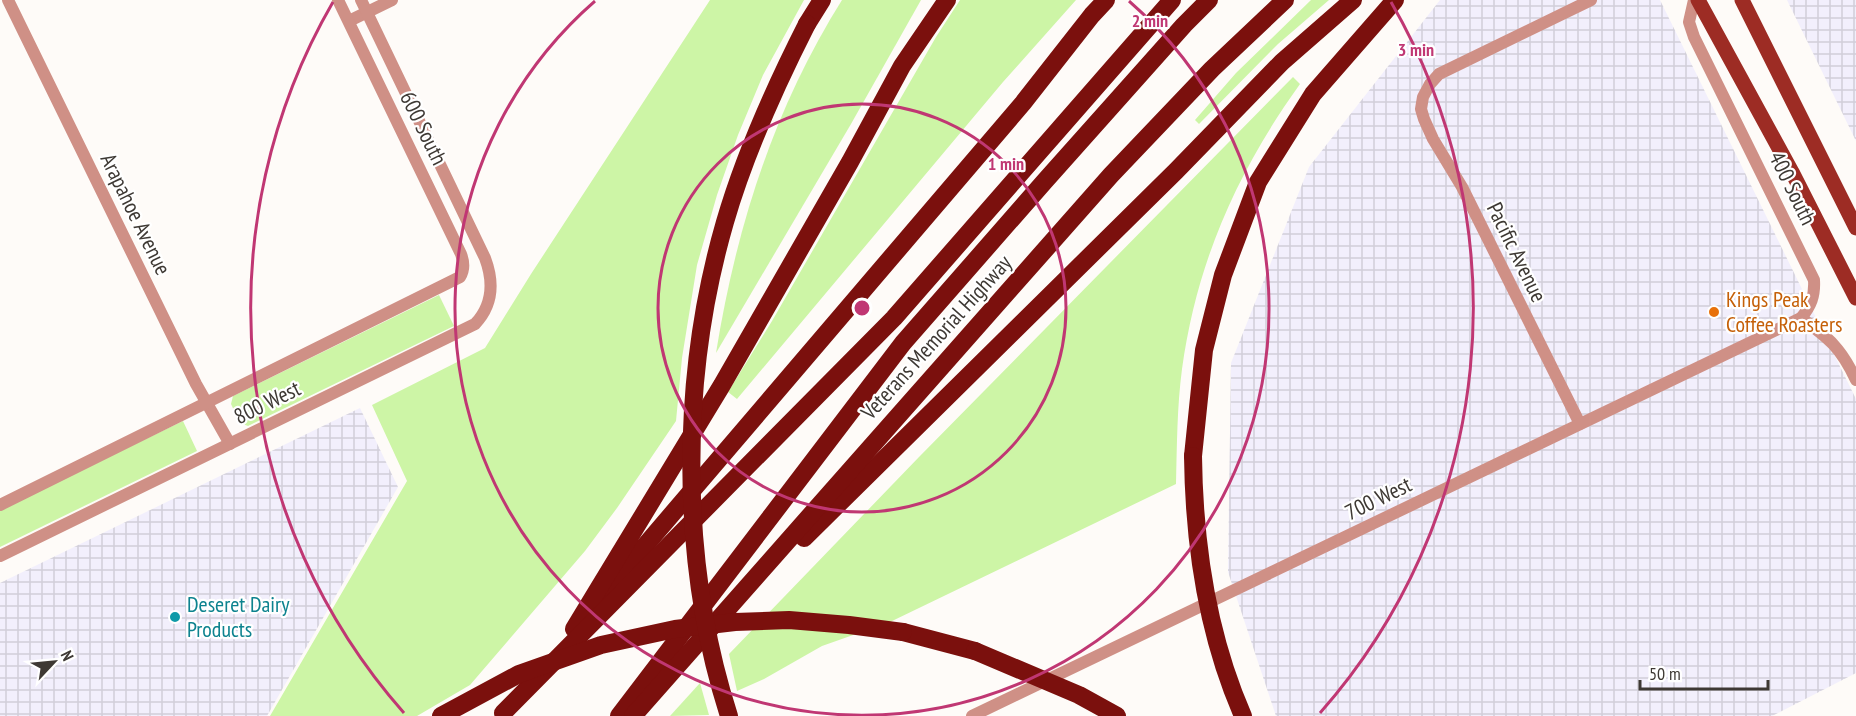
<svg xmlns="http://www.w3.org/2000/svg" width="1856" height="716" font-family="'PT Sans Narrow',sans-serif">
<defs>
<pattern id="industrial-grid" width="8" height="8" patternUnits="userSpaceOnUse" patternTransform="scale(1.5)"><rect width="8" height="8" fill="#f2effc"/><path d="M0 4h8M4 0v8" fill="none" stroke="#d1ced9"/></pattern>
</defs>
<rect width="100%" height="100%" fill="#fefbf8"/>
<g fill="url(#industrial-grid)">
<path d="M 1440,0 L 1660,0 L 1856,399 L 1856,673 L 1772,716 L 1276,716 L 1228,572 L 1231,363 L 1309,167 Z"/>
<path d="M 1787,0 L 1856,0 L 1856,141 Z"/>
<path d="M 360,408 L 398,487 L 267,716 L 0,716 L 0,583 Z"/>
</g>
<g fill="#cdf5a6">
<path d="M 710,0 L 804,0 L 763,75 L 738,135 L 717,195 L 697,265 L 682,358 L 676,421 L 617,508 L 585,551 L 470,685 L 417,716 L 270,716 L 407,481 L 372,405 L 485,348 L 531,274 Z"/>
<path d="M 842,0 L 921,0 L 851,124 L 716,353 C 736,228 774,108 842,0 Z"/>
<path d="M 960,0 L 1076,0 L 1003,82 L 737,399 L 728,392 L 772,321 L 936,37 Z"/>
<path d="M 1311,0 L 1329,0 L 1278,44 L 1199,124 L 1195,120 L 1236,73 Z"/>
<path d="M 1293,77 L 1300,84 C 1237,172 1197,261 1182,369 C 1177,407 1177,445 1176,484 L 890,622 L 822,646 L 764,679 L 737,691 L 729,654 L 919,457 Z"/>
<path d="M 439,295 L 454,326 L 248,426 L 240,423 L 231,404 L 233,396 Z"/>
<path d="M 183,421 L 197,451 L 0,547 L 0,509 Z"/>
<path d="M 700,683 L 709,715 L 670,716 Z"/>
</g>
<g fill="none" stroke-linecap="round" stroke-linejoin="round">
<g stroke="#cf9086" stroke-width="12">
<path d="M 8,0 L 196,384 L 230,444"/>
<path d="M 349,21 L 392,0"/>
<path d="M 1801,318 C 1829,338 1841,348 1856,380"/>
<path d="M 1580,424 L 1462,187 L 1433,139 L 1424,119 L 1421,109 L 1423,97 L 1430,84 L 1439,74 L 1591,0"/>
<path d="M 0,505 L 460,277 C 465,269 464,262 461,254 L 338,0"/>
<path d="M 0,556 L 475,324 C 493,305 494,282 485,258 L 361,0"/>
<path d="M 972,716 L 1801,318 C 1811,306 1815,296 1814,280 L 1694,37 L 1689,22 L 1694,0"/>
</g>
<g stroke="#9d2c24" stroke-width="15">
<path d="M 1698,0 L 1792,172 L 1856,298"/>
<path d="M 1742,0 L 1856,228"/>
</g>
<g stroke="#7b100d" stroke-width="18">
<path d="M 807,24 L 822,0"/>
<path d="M 1193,456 L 1204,350 L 1223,275 L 1258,182 L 1313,94 L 1395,0"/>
<path d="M 804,538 L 1176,171 L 1282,62 L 1353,0"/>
<path d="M 596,603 L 1023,103 L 1092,15 L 1106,0"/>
<path d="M 574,629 L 722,385 L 850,162 L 902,66 L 947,0"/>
<path d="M 903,632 L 975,651"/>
<path d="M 503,713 L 894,318 L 1172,0"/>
<path d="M 619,716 L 903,343 L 1044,182 L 1184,25 L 1209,0"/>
<path d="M 633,716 L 1111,175 L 1212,69 L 1285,0"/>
</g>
<g stroke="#7b100d" stroke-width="18">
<path d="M 1193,456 C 1194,544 1207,634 1243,716"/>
<path d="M 975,651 L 1079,695 L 1117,716"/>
<path d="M 441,716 L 519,674 L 601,645 L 675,629 L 735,622 L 789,620 L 849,625 L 903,632"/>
<path d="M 729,716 C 679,561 680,377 725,222 C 745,153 775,87 807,24"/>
</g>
</g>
<g fill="none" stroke="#c03773" stroke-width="3">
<circle cx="862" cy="308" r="204"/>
<path d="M1129 1A407 407 0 1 1 595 1"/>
<path d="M404 713A611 611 0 0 1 333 2M1391 2A611 611 0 0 1 1320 713"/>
</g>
<circle fill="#e8710a" stroke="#fff" stroke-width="2" cx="1714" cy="312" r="6"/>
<circle fill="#0f9aa8" stroke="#fff" stroke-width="2" cx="175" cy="617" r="6"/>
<g text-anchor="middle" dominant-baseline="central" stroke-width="4.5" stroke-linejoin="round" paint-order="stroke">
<g font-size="22" fill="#3e3934" stroke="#fff">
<text transform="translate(424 128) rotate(64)">600 South</text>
<text transform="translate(1793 188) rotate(64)">400 South</text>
<text transform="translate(136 214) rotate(64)">Arapahoe Avenue</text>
<text transform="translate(1517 252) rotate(64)">Pacific Avenue</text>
<text transform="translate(936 337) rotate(-48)">Veterans Memorial Highway</text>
<text transform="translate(267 402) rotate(-26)">800 West</text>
<text transform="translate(1378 498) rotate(-26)">700 West</text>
</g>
<g font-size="22" fill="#c56008" stroke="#fff" text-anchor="start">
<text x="1726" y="299">Kings Peak<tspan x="1726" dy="25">Coffee Roasters</tspan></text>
</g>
<g font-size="22" fill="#0d838f" stroke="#fff" text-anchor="start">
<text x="187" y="604">Deseret Dairy<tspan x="187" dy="25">Products</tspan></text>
</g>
</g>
<circle cx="862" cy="308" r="9" fill="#c03773" stroke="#fff" stroke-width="3"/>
<g font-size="18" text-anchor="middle" font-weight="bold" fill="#c03773" stroke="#fff" stroke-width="4.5" stroke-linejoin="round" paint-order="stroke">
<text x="1150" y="27">2 min</text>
<text x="1416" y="56">3 min</text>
<text x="1006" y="170">1 min</text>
</g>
<g transform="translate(54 662) rotate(64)" stroke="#ffffff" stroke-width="4.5" paint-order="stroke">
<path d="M0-4.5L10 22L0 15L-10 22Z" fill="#3e3934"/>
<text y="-9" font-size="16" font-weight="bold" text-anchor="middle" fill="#3e3934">N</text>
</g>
<path d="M1640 680v9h128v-9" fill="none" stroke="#3e3934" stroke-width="3"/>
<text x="1649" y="680" font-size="18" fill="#3e3934" stroke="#ffffff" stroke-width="4.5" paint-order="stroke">50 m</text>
</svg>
